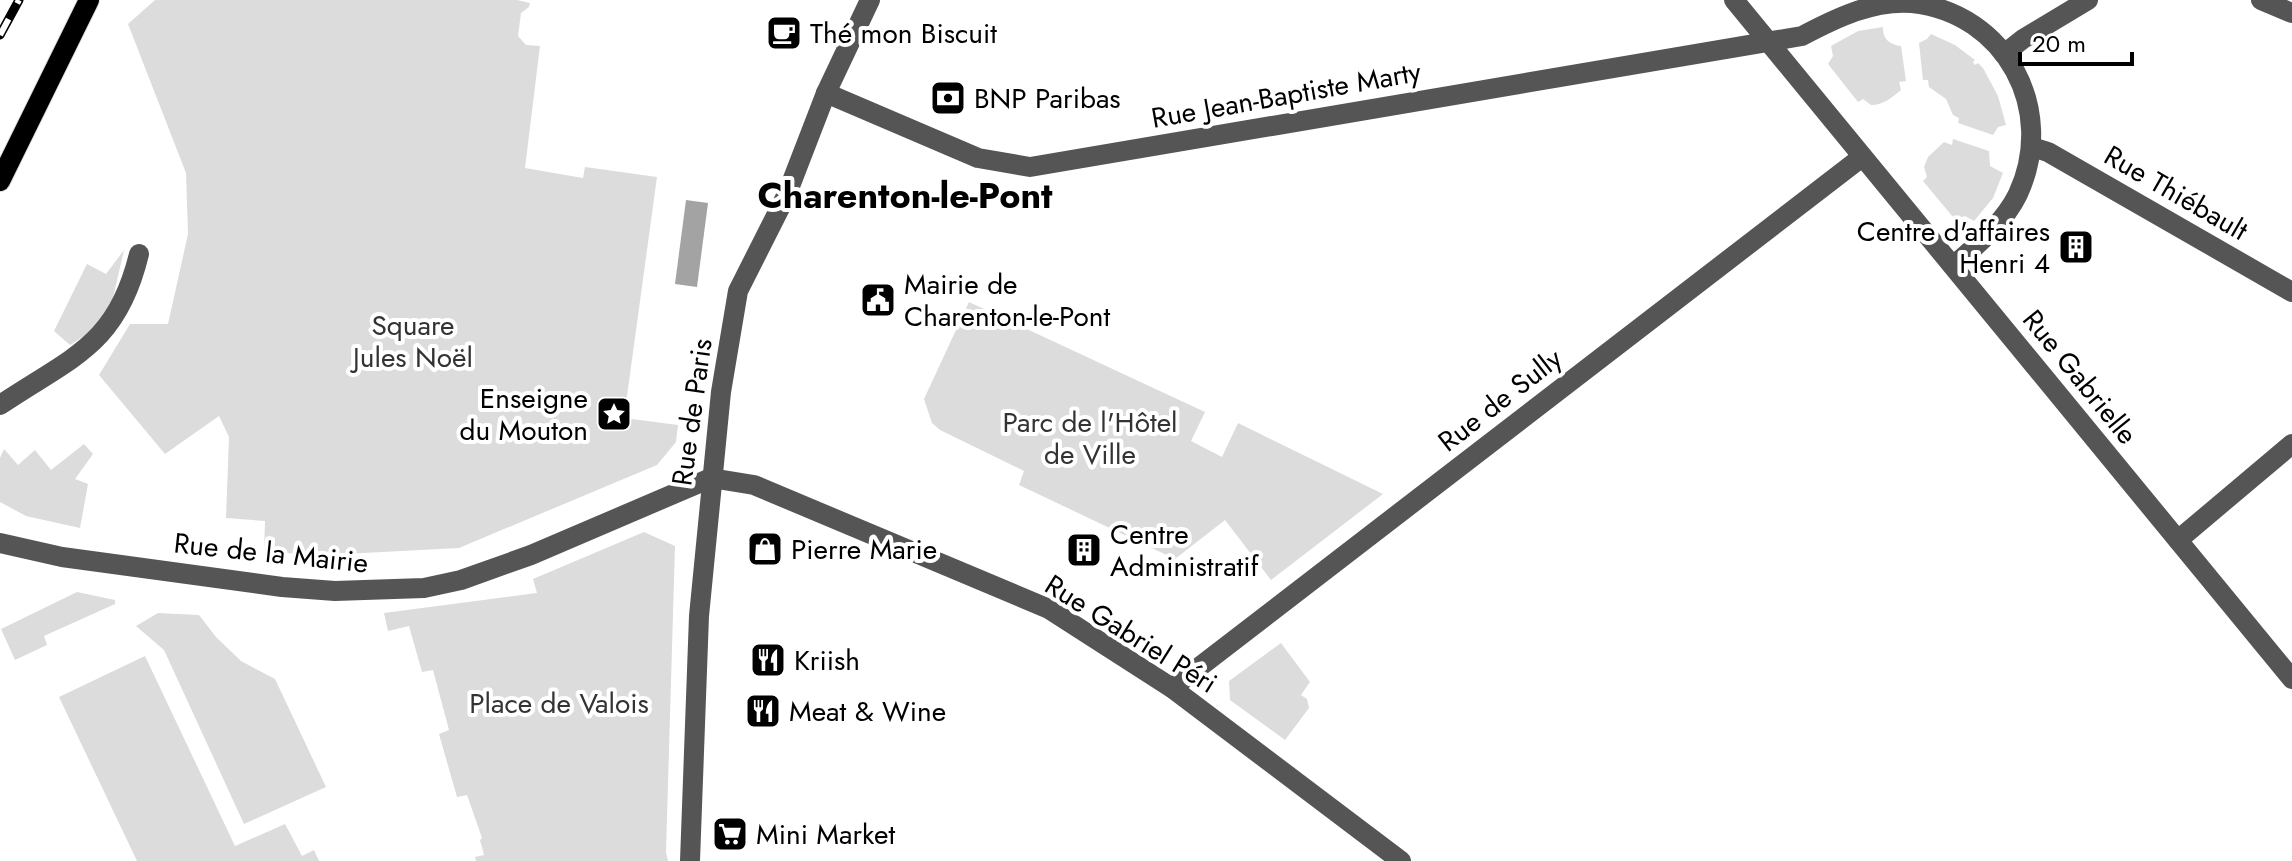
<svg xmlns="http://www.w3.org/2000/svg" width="2292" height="861" font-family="Jost,sans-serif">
<rect width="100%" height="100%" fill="#fff"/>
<g fill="#dcdcdc">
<path d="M 155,0 L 517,0 L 530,3 L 529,7 L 521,13 L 518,36 L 526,45 L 540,46 L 525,168 L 583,178 L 585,167 L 657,177 L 624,418 L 678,425 L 676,442 L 657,465 L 459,548 L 325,555 L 264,552 L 265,521 L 226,518 L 229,437 L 219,416 L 165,454 L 99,375 L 130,324 L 168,324 L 188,234 L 186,173 L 128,24 Z"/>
<path d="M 1883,27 C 1882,39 1891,45 1901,46 L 1906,81 L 1899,82 L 1901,90 C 1891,98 1884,105 1871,105 L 1863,99 L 1858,102 L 1828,64 L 1833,56 L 1831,46 L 1858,31 Z"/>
<path d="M 1931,34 L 1955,45 L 1975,60 L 1973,62 L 1975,65 L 1978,63 L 1983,68 L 1998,96 L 2006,125 L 1998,127 L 1993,135 L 1958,123 L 1959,118 L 1953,115 L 1946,99 L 1929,87 L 1928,80 L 1923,80 L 1919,43 L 1927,39 Z"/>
<path d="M 1953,139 L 1989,151 L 1990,166 L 2003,173 L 1993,198 L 1974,221 L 1965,216 L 1957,219 L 1953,217 L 1923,181 L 1927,177 L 1924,167 L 1928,157 L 1944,142 L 1952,145 Z"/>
<path d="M 124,250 L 113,298 L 96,328 L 70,345 L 54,331 L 87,264 L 106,274 Z"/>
<path d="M 969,302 L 1205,412 L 1191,441 L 1222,457 L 1238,423 L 1383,494 L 1271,580 L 1225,520 L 1175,559 L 1019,485 L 1024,471 L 940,430 L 932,423 L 924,399 Z"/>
<path d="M 84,444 L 93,454 L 75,479 L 88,484 L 80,528 L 26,516 L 0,502 L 0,458 L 4,449 L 18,465 L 35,450 L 51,470 Z"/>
<path d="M 644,532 L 675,546 L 666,852 L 668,861 L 476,861 L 475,857 L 484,855 L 480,840 L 482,838 L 467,795 L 457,797 L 439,734 L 449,730 L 433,670 L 422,672 L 409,626 L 388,631 L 384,613 L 537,593 L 533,579 Z"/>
<path d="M 77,592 L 115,600 L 115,604 L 44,636 L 47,645 L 15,660 L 1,629 Z"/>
<path d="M 158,613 L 199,615 L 216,637 L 241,661 L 275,679 L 326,787 L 244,824 L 164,650 L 136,626 Z"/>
<path d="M 1281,643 L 1310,682 L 1301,695 L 1307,699 L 1309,708 L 1285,740 L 1230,700 L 1229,681 Z"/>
<path d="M 145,656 L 235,846 L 285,824 L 302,856 L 314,850 L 319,861 L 137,861 L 59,697 Z"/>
</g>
<path fill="#a3a3a3" d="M 686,200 L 708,203 L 697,287 L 675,284 Z"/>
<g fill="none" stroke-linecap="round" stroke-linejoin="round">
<defs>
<path id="major" d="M 0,181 L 89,0"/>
</defs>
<use href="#major" stroke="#dbdbdb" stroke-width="22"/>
<g stroke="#555" stroke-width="20">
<path d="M 1734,0 L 2292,679"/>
<path d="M 2261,0 L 2292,13"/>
<path d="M 2004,54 L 2023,39 L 2088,0"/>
<path d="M 826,93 L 978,158 L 1030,167 L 1802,36 C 1836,18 1873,0 1912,3 C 2006,13 2057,110 2018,194 C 2004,223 1976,246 1953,266"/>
<path d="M 2032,147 L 2048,152 L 2292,292"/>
<path d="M 0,405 C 71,357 117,346 139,254"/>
<path d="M 711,478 L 754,485 L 1049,609 L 1172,688 L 1401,861"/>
<path d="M 2178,540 L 2292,444"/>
<path d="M 0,543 L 62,557 L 282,587 L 335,591 L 424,588 L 461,580 L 531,555 L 711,478"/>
<path d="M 1172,688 L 1862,157"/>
<path d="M 690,861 L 699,616 L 721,392 L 738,291 L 787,194 L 826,93 L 870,0"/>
</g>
<use href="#major" stroke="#000" stroke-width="20"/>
<defs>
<path id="rail" d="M 0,35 L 19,0"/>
</defs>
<use href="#rail" stroke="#000" stroke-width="9"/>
<use href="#rail" stroke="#fff" stroke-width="6" stroke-dasharray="18" stroke-linecap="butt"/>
</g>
<defs>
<symbol id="cafe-square" viewBox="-11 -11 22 22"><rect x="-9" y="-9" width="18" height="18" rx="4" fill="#000" stroke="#fff"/><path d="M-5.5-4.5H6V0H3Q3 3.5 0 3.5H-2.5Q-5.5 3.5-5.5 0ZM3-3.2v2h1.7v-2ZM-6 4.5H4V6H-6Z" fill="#fff"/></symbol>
<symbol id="bank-square" viewBox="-11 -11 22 22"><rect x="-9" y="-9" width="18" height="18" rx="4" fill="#000" stroke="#fff"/><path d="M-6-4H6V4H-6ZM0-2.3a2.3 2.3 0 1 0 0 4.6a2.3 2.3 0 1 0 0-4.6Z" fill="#fff"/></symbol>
<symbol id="building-square" viewBox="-11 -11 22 22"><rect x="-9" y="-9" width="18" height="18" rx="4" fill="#000" stroke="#fff"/><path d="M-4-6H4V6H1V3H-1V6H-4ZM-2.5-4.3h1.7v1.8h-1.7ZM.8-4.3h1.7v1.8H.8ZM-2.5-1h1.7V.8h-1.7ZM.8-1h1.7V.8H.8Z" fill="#fff"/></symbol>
<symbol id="civic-square" viewBox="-11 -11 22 22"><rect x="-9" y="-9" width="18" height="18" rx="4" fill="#000" stroke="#fff"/><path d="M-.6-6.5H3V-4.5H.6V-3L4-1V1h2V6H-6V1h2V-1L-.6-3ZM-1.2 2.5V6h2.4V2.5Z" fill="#fff"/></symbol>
<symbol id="sight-square" viewBox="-11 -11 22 22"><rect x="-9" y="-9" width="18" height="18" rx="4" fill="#000" stroke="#fff"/><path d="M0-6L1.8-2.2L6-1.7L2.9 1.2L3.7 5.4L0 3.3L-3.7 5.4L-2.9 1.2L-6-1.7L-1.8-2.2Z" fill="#fff"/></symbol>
<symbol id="shop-square" viewBox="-11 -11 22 22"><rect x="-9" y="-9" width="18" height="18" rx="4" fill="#000" stroke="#fff"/><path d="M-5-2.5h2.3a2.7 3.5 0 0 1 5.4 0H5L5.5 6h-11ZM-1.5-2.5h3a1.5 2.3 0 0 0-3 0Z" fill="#fff"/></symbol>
<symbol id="restaurant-square" viewBox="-11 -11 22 22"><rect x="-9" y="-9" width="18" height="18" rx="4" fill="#000" stroke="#fff"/><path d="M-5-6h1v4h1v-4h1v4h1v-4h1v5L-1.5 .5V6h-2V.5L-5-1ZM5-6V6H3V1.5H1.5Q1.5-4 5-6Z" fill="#fff"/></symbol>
<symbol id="supermarket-square" viewBox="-11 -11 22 22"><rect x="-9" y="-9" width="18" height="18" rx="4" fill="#000" stroke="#fff"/><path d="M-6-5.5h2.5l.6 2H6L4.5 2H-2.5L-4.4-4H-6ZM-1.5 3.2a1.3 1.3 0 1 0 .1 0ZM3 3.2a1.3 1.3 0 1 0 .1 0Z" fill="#fff"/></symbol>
</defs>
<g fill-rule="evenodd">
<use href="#cafe-square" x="764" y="13" width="40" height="40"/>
<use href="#bank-square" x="928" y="78" width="40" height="40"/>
<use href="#building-square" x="2056" y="227" width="40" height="40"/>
<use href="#civic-square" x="858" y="280" width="40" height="40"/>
<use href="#sight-square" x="594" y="394" width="40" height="40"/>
<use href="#shop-square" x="745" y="529" width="40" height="40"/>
<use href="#building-square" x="1064" y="530" width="40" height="40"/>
<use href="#restaurant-square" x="748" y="640" width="40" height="40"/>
<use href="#restaurant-square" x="743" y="691" width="40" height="40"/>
<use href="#supermarket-square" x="710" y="814" width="40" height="40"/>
</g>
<g text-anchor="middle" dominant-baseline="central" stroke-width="8" stroke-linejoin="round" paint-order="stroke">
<g font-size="28" fill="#000" stroke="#fff" text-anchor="start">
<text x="810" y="33">Thé mon Biscuit</text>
<text x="974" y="98">BNP Paribas</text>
<text x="2050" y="231" text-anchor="end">Centre d'affaires<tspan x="2050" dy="32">Henri 4</tspan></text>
<text x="904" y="284">Mairie de<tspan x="904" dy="32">Charenton-le-Pont</tspan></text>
<text x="588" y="398" text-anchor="end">Enseigne<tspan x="588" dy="32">du Mouton</tspan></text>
<text x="1110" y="534">Centre<tspan x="1110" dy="32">Administratif</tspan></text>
<text x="791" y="549">Pierre Marie</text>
<text x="794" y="660">Kriish</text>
<text x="789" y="711">Meat &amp; Wine</text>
<text x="756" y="834">Mini Market</text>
</g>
<g font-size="28" fill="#000" stroke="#fff">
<text transform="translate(1286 95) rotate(-10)">Rue Jean-Baptiste Marty</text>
<text transform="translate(2176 193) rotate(30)">Rue Thiébault</text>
<text transform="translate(2080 377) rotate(51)">Rue Gabrielle</text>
<text transform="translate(1500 400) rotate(-38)">Rue de Sully</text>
<text transform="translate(692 412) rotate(-82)">Rue de Paris</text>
<text transform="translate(271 553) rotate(6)">Rue de la Mairie</text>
<text transform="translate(1131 634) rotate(32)">Rue Gabriel Péri</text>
</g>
<g font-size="28" fill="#333" stroke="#fff">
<text x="413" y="325">Square<tspan x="413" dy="32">Jules Noël</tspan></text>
<text x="1090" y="422">Parc de l'Hôtel<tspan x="1090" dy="32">de Ville</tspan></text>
<text x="559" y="703">Place de Valois</text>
</g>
<g font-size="36" font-weight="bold" fill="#000" stroke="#fff">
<text x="905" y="195">Charenton-le-Pont</text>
</g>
</g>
<path d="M2020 52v12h112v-12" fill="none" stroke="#000000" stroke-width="4"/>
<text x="2032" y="52" font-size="24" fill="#000000" stroke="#ffffff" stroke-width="6" paint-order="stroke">20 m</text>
</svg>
